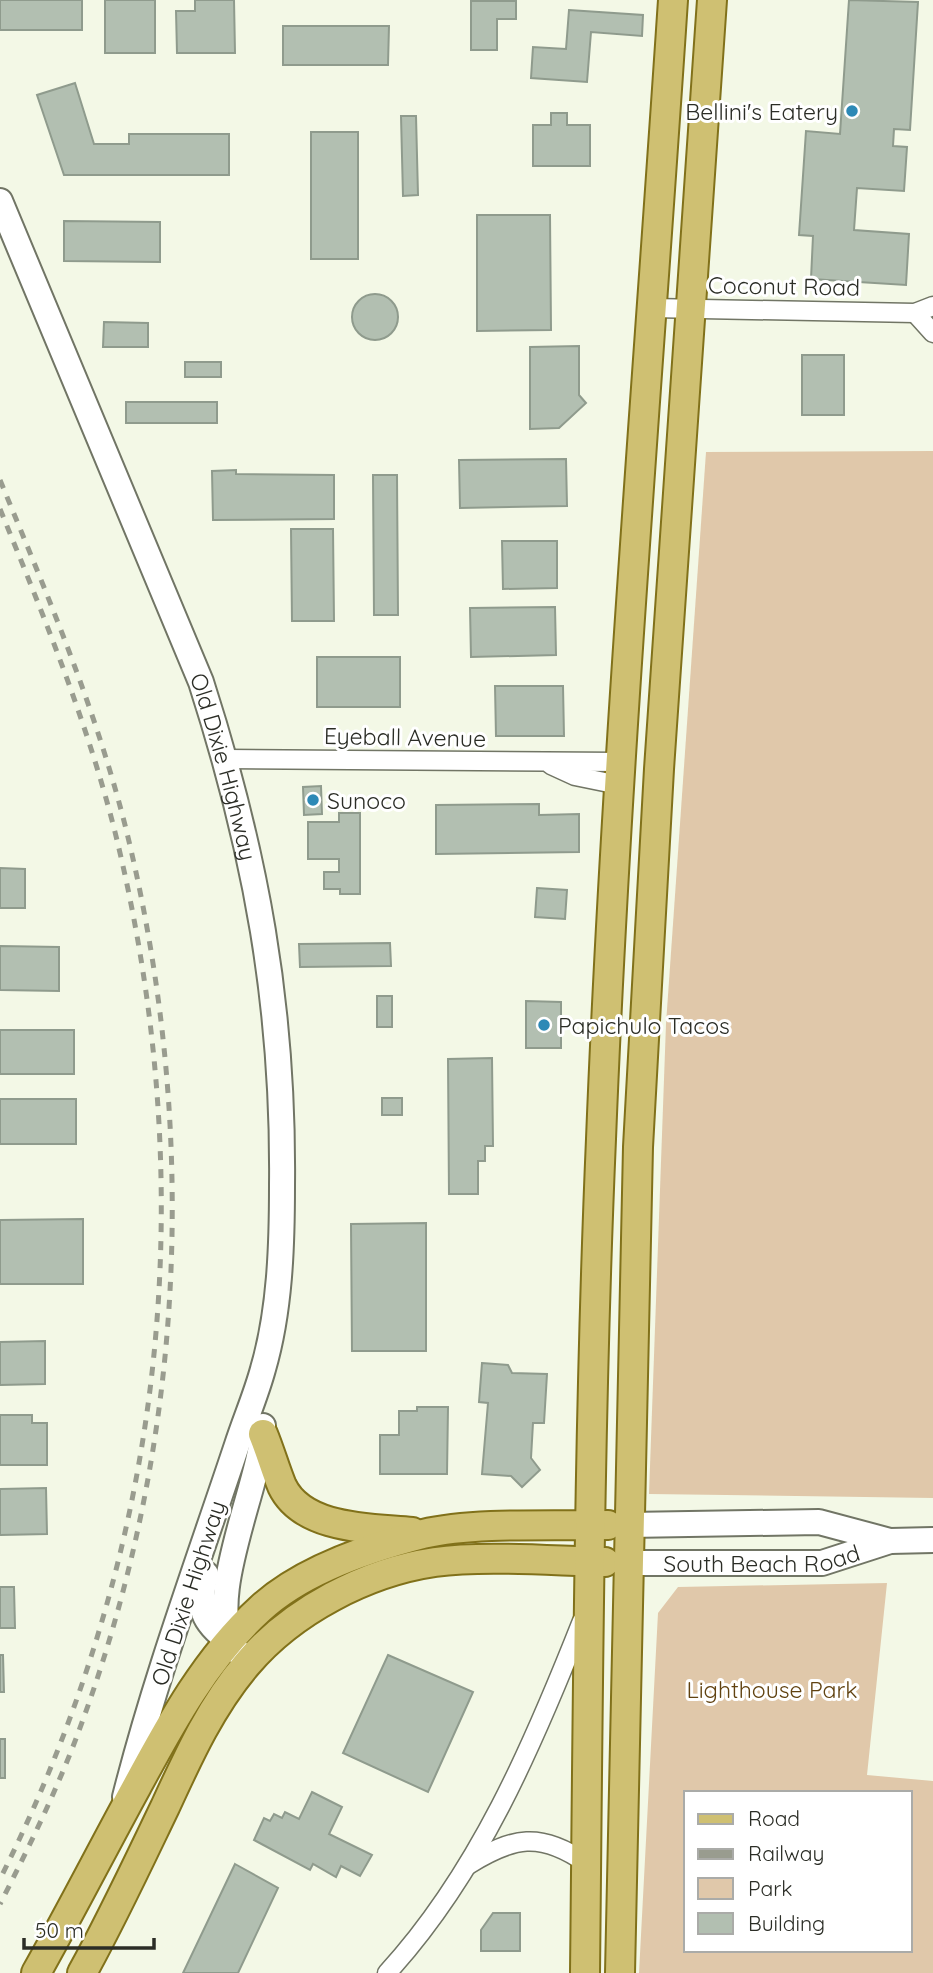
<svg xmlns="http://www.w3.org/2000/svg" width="933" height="1973" font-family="Quicksand,sans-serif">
<rect width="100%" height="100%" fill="#f3f8e6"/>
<g fill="#e0c8aa" fill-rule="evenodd">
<path d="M 933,451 L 933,1498 L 649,1494 L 666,1024 L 706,452 Z"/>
<path d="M 887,1583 L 867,1775 L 933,1781 L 933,1973 L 639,1973 L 658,1613 L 678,1587 ZM 686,1793 L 910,1793 L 910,1950 L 686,1950 Z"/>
</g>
<g fill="#b2bfb1" stroke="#8f9b8d" stroke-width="2">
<rect x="0" y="0" width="82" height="30"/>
<rect x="105" y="0" width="50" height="53"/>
<path d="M 195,0 L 234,0 L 235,53 L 177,53 L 176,11 L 195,11 Z"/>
<path d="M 849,0 L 918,2 L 910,130 L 894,129 L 893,146 L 907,147 L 904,191 L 857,188 L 854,230 L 909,234 L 906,285 L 811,279 L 813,236 L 799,235 L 806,131 L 840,134 Z"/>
<path d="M 471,1 L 516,1 L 516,19 L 497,19 L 497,50 L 471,50 Z"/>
<path d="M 569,10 L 643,15 L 642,36 L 591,32 L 587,82 L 531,78 L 533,47 L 566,49 Z"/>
<path d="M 283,26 L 389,26 L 388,65 L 283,65 Z"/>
<path d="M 75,83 L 94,144 L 129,144 L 129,134 L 229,134 L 229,175 L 64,175 L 37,95 Z"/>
<path d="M 551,113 L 567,113 L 567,125 L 590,125 L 590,166 L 533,166 L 533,125 L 551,125 Z"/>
<path d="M 401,116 L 416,116 L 418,195 L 403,196 Z"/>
<rect x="311" y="132" width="47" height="127"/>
<path d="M 477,215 L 550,215 L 551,330 L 477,331 Z"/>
<path d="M 64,221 L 160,222 L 160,262 L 64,261 Z"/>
<circle cx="375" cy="317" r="23"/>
<path d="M 104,322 L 148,323 L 148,347 L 103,347 Z"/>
<path d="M 579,346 L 579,395 L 586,403 L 559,428 L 530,429 L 530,347 Z"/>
<rect x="802" y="355" width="42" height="60"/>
<rect x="185" y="362" width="36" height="15"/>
<rect x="126" y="402" width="91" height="21"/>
<path d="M 566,459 L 567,506 L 460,508 L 459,460 Z"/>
<path d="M 236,470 L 236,474 L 334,475 L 334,519 L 213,520 L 212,471 Z"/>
<path d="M 373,475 L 397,475 L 398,615 L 374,615 Z"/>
<path d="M 291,529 L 333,529 L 334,621 L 292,621 Z"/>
<path d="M 502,541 L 557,541 L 557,588 L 503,589 Z"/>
<path d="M 555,607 L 556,655 L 471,657 L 470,608 Z"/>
<rect x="317" y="657" width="83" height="50"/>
<path d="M 495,686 L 563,686 L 564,736 L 496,736 Z"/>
<path d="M 321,786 L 322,814 L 304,815 L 303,787 Z"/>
<path d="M 539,804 L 539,815 L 579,814 L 579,852 L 436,854 L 436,805 Z"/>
<path d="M 339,813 L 360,813 L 360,894 L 340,894 L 340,889 L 324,889 L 324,872 L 339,872 L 339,859 L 308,859 L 308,822 L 339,822 Z"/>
<path d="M 0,868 L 25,869 L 25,908 L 0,908 Z"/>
<path d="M 537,888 L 567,890 L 565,919 L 535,917 Z"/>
<path d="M 390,943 L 391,966 L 300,967 L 299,944 Z"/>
<path d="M 0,946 L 59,947 L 59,991 L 0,990 Z"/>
<rect x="377" y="996" width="15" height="31"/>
<path d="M 526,1001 L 561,1002 L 561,1048 L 526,1048 Z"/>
<rect x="0" y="1030" width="74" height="44"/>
<path d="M 492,1058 L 493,1146 L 485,1146 L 485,1161 L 478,1161 L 478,1194 L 449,1194 L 448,1059 Z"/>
<rect x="382" y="1098" width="20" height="17"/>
<rect x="0" y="1099" width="76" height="45"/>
<path d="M 83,1219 L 83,1284 L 0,1284 L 0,1220 Z"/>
<path d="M 426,1223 L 426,1351 L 352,1351 L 351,1224 Z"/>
<path d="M 45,1341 L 45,1384 L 0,1385 L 0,1342 Z"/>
<path d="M 482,1363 L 508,1365 L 512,1373 L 547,1374 L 544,1423 L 533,1423 L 531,1458 L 540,1470 L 522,1487 L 511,1476 L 482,1474 L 488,1403 L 479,1402 Z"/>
<path d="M 417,1407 L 448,1407 L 447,1474 L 380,1474 L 380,1435 L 399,1435 L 399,1411 L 417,1411 Z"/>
<path d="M 0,1415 L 32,1415 L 32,1423 L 47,1423 L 47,1465 L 0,1465 Z"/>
<path d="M 46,1488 L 47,1534 L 0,1535 L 0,1489 Z"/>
<path d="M 0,1587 L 14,1587 L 15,1628 L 0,1628 Z"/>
<path d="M 0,1655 L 3,1655 L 4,1692 L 0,1692 Z"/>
<path d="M 388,1655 L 473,1692 L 428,1792 L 343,1753 Z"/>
<rect x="0" y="1739" width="5" height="39"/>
<path d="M 312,1792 L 342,1807 L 329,1834 L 372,1855 L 360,1876 L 341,1866 L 336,1877 L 313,1864 L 310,1870 L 254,1840 L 264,1818 L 270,1821 L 274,1814 L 282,1818 L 285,1812 L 299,1819 Z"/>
<path d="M 235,1864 L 278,1888 L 238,1973 L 183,1973 Z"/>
<path d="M 493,1913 L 520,1913 L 520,1951 L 481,1951 L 481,1930 Z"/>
</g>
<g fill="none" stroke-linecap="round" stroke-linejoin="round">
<defs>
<g id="street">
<path d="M 652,308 L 915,313 L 933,306"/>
<path d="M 915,313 L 933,333"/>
<path d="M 226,759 L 620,762"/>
<path d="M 551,765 L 575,776 L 619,785"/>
<path d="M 468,1865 C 513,1837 540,1831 586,1863"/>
<path d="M 387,1973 C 478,1874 533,1745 582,1621"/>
</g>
<g id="secondary">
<path id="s1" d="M 0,201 L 201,682 C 256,853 284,1006 282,1186 C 282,1246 280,1311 263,1369 C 256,1395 245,1420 237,1445 C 198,1562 155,1678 125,1797"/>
<path d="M 629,1525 L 819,1522 L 890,1541"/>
<path id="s2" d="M 629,1563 L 822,1563 L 890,1541 L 933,1540"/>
<path d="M 206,1574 C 197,1608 202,1622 230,1642"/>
<path d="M 238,1652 C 199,1605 263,1482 263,1426"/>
</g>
<g id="primary">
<path d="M 263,1434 C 270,1451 275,1469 282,1486 C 303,1530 371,1528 412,1532"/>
<path d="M 36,1973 C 71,1911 103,1848 137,1786 C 171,1723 206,1658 260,1609 C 302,1570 368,1548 423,1534 C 474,1522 554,1526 608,1525"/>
<path d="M 82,1973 C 112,1919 138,1863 165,1807 C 188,1757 211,1706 247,1664 C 292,1611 366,1572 435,1562 C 484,1555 554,1561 605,1562"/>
<path d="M 585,1973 C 588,1695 589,1417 601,1139 C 616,759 648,380 673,0"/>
<path d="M 620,1973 L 638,1147 L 659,769 L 712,0"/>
</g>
</defs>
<use href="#street" stroke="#717565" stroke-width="21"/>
<use href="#secondary" stroke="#717565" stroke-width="28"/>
<use href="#primary" stroke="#81711a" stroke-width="32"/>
<use href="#street" stroke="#fff" stroke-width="18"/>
<use href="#secondary" stroke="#fff" stroke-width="24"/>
<use href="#primary" stroke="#cfc072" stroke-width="28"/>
<g stroke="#999c8f" stroke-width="5" stroke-dasharray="9 9" stroke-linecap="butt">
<path d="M 0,480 C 47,594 96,709 126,829 C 201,1135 186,1454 72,1749 C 51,1802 26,1853 0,1904"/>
<path d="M 0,509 C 43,614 87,721 115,832 C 203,1190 166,1549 0,1879"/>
</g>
</g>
<g fill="#2d89b6" stroke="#fff" stroke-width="2.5">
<circle cx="852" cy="111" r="7"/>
<circle cx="313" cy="800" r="7"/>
<circle cx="544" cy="1025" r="7"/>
</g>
<g text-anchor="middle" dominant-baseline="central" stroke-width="6" stroke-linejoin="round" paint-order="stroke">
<g font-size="23" fill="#2b2d26" stroke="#fff" text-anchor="start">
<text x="838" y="111" text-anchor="end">Bellini's Eatery</text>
<text x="327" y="800">Sunoco</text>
<text x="558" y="1025">Papichulo Tacos</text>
</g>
<g font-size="23" fill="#2b2d26" stroke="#fff">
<text transform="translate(784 286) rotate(1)">Coconut Road</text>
<text transform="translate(405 737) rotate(1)">Eyeball Avenue</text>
<text stroke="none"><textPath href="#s1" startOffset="609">Old Dixie Highway</textPath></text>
<text stroke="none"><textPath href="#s2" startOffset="133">South Beach Road</textPath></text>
<text transform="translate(188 1593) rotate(-72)">Old Dixie Highway</text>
</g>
<g font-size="23" fill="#614210" stroke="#fff">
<text x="772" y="1689">Lighthouse Park</text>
</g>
</g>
<rect x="684" y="1791" width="228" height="161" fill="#ffffff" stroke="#aaaba8" stroke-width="2"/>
<rect x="698" y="1814" width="35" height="10" fill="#cfc072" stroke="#aaaba8" stroke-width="2"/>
<text x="748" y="1826" font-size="21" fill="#2b2d26">Road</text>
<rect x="698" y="1849" width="35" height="10" fill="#999c8f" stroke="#aaaba8" stroke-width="2"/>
<text x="748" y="1861" font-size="21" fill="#2b2d26">Railway</text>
<rect x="698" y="1878" width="35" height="21" fill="#e0c8aa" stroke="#aaaba8" stroke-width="2"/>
<text x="748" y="1896" font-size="21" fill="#2b2d26">Park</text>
<rect x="698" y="1913" width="35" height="21" fill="#b2bfb1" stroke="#aaaba8" stroke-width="2"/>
<text x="748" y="1931" font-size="21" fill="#2b2d26">Building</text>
<path d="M24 1938v10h130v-10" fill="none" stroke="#2b2d26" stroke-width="3.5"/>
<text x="35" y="1938" font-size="21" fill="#2b2d26" stroke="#ffffff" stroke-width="5" paint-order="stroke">50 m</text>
</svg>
